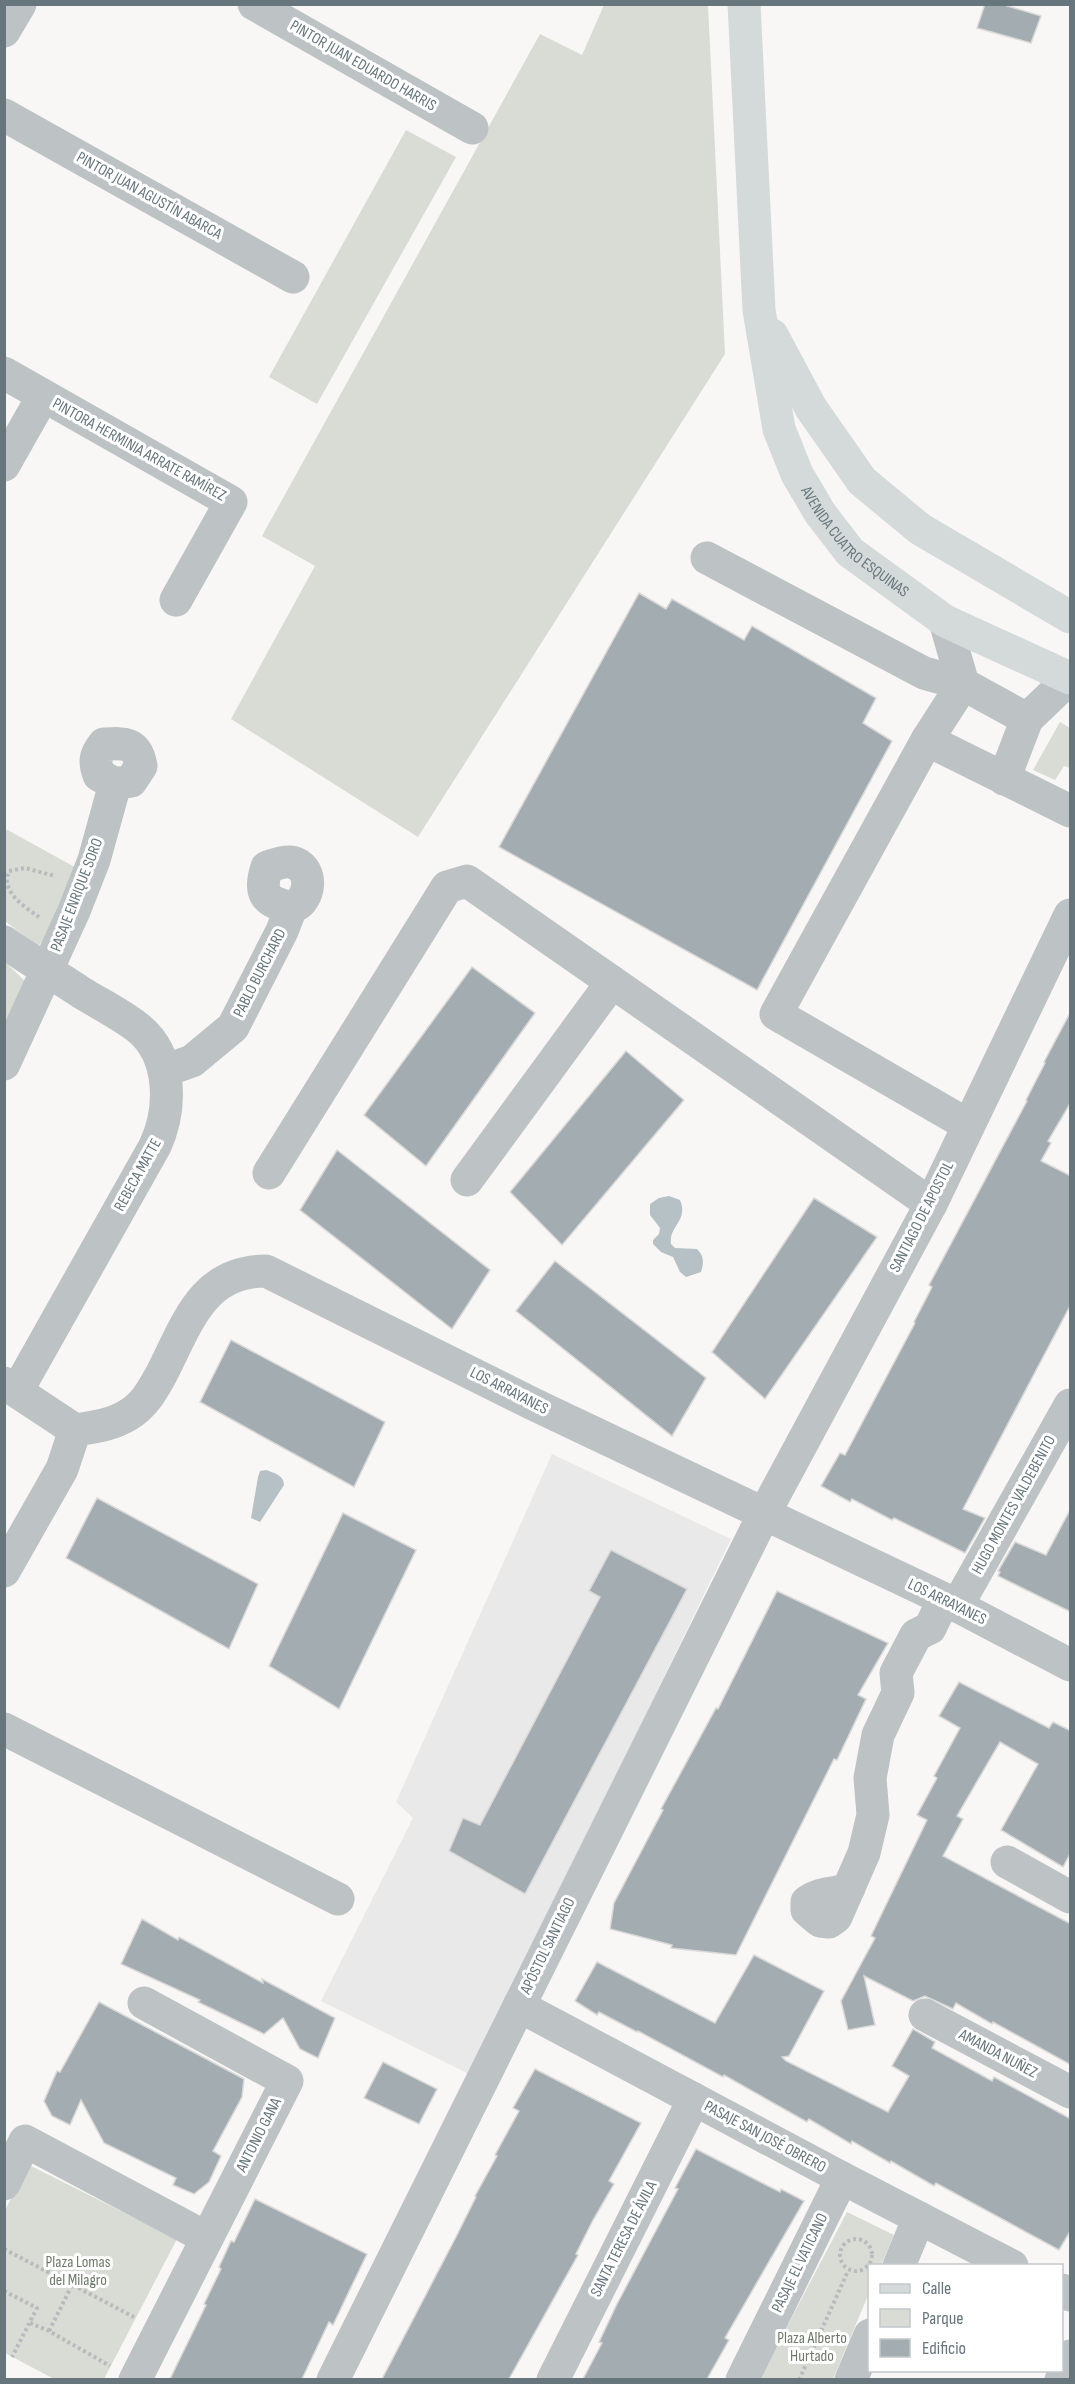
<svg xmlns="http://www.w3.org/2000/svg" width="1075" height="2384" font-family="'Sofia Sans Condensed',sans-serif">
<rect width="100%" height="100%" fill="#f8f7f5"/>
<path fill="#e8e9e8" d="M 552,1454 L 731,1539 L 471,2075 L 321,2001 L 413,1818 L 396,1802 Z"/>
<g fill="#d8dcd5">
<path d="M 604,5 L 708,5 L 725,354 L 418,837 L 231,719 L 315,566 L 262,536 L 540,34 L 582,55 Z"/>
<path d="M 406,130 L 456,157 L 317,404 L 269,377 Z"/>
<path d="M 1060,722 L 1070,728 L 1070,768 L 1064,766 L 1055,780 L 1033,770 Z"/>
<path d="M 4,828 L 80,870 L 64,909 L 38,947 L 5,921 Z"/>
<path d="M 5,962 L 31,987 L 5,1033 Z"/>
<path d="M 29,2165 L 177,2239 L 104,2379 L 54,2379 L 5,2353 L 5,2210 Z"/>
<path d="M 847,2212 L 894,2235 L 881,2265 L 870,2266 L 869,2293 L 833,2379 L 759,2380 Z"/>
</g>
<g fill="#b5c1c4">
<path d="M 669,1196 L 680,1200 C 689,1221 668,1226 671,1244 L 675,1248 L 697,1249 C 704,1256 704,1262 701,1272 L 686,1277 L 680,1272 L 673,1257 L 661,1252 L 653,1244 L 653,1240 L 659,1234 L 660,1228 L 650,1215 L 650,1204 L 659,1198 Z"/>
<path d="M 266,1470 C 274,1473 284,1475 284,1485 L 260,1522 L 251,1518 L 258,1477 L 260,1471 Z"/>
</g>
<g fill="#a3acb0" stroke="#d9d9d8" stroke-width="1.5">
<path d="M 985,4 L 1001,4 L 1041,16 L 1031,43 L 977,28 Z"/>
<path d="M 639,593 L 666,609 L 672,599 L 744,640 L 752,626 L 876,698 L 863,723 L 892,741 L 757,990 L 499,847 Z"/>
<path d="M 472,967 L 535,1013 L 426,1166 L 364,1115 Z"/>
<path d="M 1071,1011 L 1071,1102 L 1048,1141 L 1051,1143 L 1041,1161 L 1071,1176 L 1071,1304 L 963,1509 L 985,1518 L 965,1553 L 894,1518 L 892,1520 L 852,1499 L 850,1502 L 821,1486 L 840,1453 L 845,1455 L 915,1323 L 914,1322 L 932,1287 L 929,1285 L 1027,1101 L 1026,1100 L 1045,1063 L 1044,1062 Z"/>
<path d="M 626,1051 L 684,1100 L 562,1245 L 510,1192 Z"/>
<path d="M 337,1150 L 490,1270 L 452,1329 L 300,1210 Z"/>
<path d="M 814,1198 L 877,1237 L 765,1399 L 712,1352 Z"/>
<path d="M 555,1261 L 706,1378 L 672,1436 L 516,1311 Z"/>
<path d="M 231,1340 L 385,1422 L 354,1487 L 200,1402 Z"/>
<path d="M 97,1498 L 258,1584 L 229,1649 L 66,1558 Z"/>
<path d="M 1071,1508 L 1071,1612 L 998,1576 L 1000,1572 L 998,1571 L 1015,1542 L 1046,1555 Z"/>
<path d="M 343,1513 L 416,1550 L 339,1709 L 269,1666 Z"/>
<path d="M 611,1550 L 687,1589 L 525,1894 L 449,1851 L 463,1818 L 480,1825 L 600,1597 L 589,1591 Z"/>
<path d="M 777,1591 L 888,1643 L 858,1695 L 866,1699 L 837,1760 L 834,1759 L 736,1955 L 671,1948 L 672,1945 L 610,1929 L 614,1903 L 663,1810 L 661,1809 L 716,1708 L 718,1709 Z"/>
<path d="M 959,1682 L 1049,1728 L 1053,1722 L 1071,1731 L 1071,1852 L 1063,1867 L 1001,1830 L 1038,1764 L 1000,1742 L 957,1816 L 963,1819 L 943,1856 L 1071,1924 L 1071,2065 L 993,2022 L 992,2024 L 956,2003 L 953,2009 L 925,1996 L 913,2001 L 864,1976 L 875,2025 L 848,2030 L 841,2001 L 875,1938 L 871,1936 L 927,1820 L 917,1815 L 937,1778 L 934,1776 L 960,1728 L 939,1716 Z"/>
<path d="M 142,1919 L 178,1940 L 179,1937 L 263,1983 L 262,1979 L 335,2018 L 318,2058 L 300,2049 L 283,2018 L 264,2034 L 198,2002 L 200,2000 L 121,1964 Z"/>
<path d="M 754,1955 L 824,1991 L 789,2056 L 782,2057 L 786,2061 L 888,2112 L 909,2076 L 892,2066 L 913,2029 L 935,2042 L 932,2048 L 992,2081 L 994,2077 L 1071,2119 L 1071,2230 L 1059,2250 L 936,2183 L 934,2186 L 891,2161 L 890,2163 L 852,2141 L 851,2144 L 809,2119 L 807,2122 L 724,2075 L 723,2077 L 638,2031 L 637,2032 L 599,2012 L 597,2015 L 575,2001 L 597,1962 L 715,2023 Z"/>
<path d="M 99,2002 L 244,2079 L 242,2097 L 213,2151 L 221,2156 L 209,2182 L 194,2194 L 173,2185 L 176,2178 L 104,2143 L 81,2100 L 70,2125 L 52,2116 L 44,2101 L 57,2071 L 60,2072 Z"/>
<path d="M 383,2062 L 437,2089 L 419,2124 L 364,2098 Z"/>
<path d="M 535,2069 L 641,2123 L 609,2181 L 614,2184 L 593,2220 L 576,2254 L 578,2255 L 509,2379 L 382,2379 L 457,2235 L 476,2197 L 475,2196 L 497,2156 L 495,2155 L 519,2111 L 513,2108 Z"/>
<path d="M 696,2149 L 780,2192 L 781,2189 L 804,2201 L 725,2338 L 729,2340 L 707,2379 L 583,2379 L 602,2343 L 599,2342 L 617,2304 L 678,2189 L 675,2188 Z"/>
<path d="M 255,2199 L 367,2254 L 354,2281 L 333,2325 L 329,2322 L 302,2379 L 170,2379 L 206,2305 L 204,2304 L 221,2269 L 219,2267 L 231,2241 L 234,2242 Z"/>
</g>
<g fill="none" stroke-linecap="round" stroke-linejoin="round">
<g stroke="#b7bbbc" stroke-width="4" stroke-dasharray="3 3" stroke-linecap="butt">
<path d="M 39,917 C 25,907 0,892 9,871 L 25,868 L 55,876"/>
<circle cx="856" cy="2255" r="16"/>
<path d="M 4,2249 L 134,2317"/>
<path d="M 4,2291 L 37,2308 L 12,2357"/>
<path d="M 30,2323 L 49,2331 L 110,2366"/>
<path d="M 49,2331 L 79,2271"/>
<path d="M 799,2380 L 848,2271"/>
</g>
<g stroke="#bdc2c4" stroke-width="33">
<path d="M 254,4 L 472,128"/>
<path d="M 4,31 L 20,4"/>
<path d="M 4,115 L 293,277"/>
<path d="M 4,373 L 231,502 L 176,600"/>
<path d="M 4,465 L 43,396"/>
<path d="M 707,558 L 924,673 L 963,684 L 927,740"/>
<path d="M 945,621 L 963,684 L 1027,719 L 1070,678"/>
<path d="M 1004,779 L 1027,719"/>
<path d="M 4,942 C 30,960 56,976 82,993 C 100,1004 120,1014 137,1027 C 173,1055 172,1109 155,1146 L 17,1391"/>
<path d="M 4,1064 L 74,911 L 94,860 L 115,784 L 131,781 L 141,766 C 137,742 125,743 104,744 C 95,755 94,762 99,775 L 115,784"/>
<path d="M 164,1071 L 192,1061 L 233,1027 L 282,931 L 291,908 C 265,901 258,894 267,867 C 274,865 283,861 290,862 C 309,864 312,887 302,900 C 300,904 294,906 291,908"/>
<path d="M 968,1125 L 776,1014 L 927,740 L 1070,811"/>
<path d="M 269,1173 L 447,887 L 467,881 L 931,1204"/>
<path d="M 467,1180 L 612,982"/>
<path d="M 4,1383 L 75,1430 C 94,1427 112,1425 128,1415 C 145,1405 153,1389 162,1373 C 187,1324 202,1271 266,1271 L 533,1404 L 944,1599 L 1070,1665"/>
<path d="M 4,1571 L 62,1469 L 75,1430"/>
<path d="M 957,1606 L 1070,1405"/>
<path d="M 4,1729 L 338,1899"/>
<path d="M 1007,1862 L 1070,1897"/>
<path d="M 849,1888 C 835,1895 819,1892 807,1902 L 807,1910 L 820,1921 L 829,1922 L 836,1917 L 864,1853 L 873,1815 L 870,1778 L 878,1735 L 898,1693 L 896,1673 L 916,1635 L 930,1628 L 944,1599"/>
<path d="M 519,2006 L 842,2178 L 1012,2266"/>
<path d="M 925,2015 L 1070,2092"/>
<path d="M 4,2184 L 25,2141 L 207,2238"/>
<path d="M 899,2266 L 919,2218"/>
<path d="M 1062,2290 L 1070,2295"/>
<path d="M 135,2380 L 287,2081 L 144,2003"/>
<path d="M 333,2380 L 764,1514 L 931,1204 L 1070,915"/>
<path d="M 553,2380 L 694,2099"/>
<path d="M 742,2380 L 842,2178"/>
<path d="M 851,2380 L 870,2335"/>
<path d="M 1061,2380 L 1070,2356"/>
</g>
<g stroke="#d4d9da" stroke-width="33">
<path id="s1" d="M 744,4 L 759,310 L 779,429 L 797,474 L 820,513 L 850,552 L 945,621 L 1070,678"/>
<path d="M 772,335 L 811,408 L 862,481 L 920,529 L 1070,617"/>
</g>
</g>
<g text-anchor="middle" dominant-baseline="central" stroke-width="6" stroke-linejoin="round" paint-order="stroke">
<g font-size="16" fill="#66767c" stroke="#fff">
<text transform="translate(363 66) rotate(30)">PINTOR JUAN EDUARDO HARRIS</text>
<text transform="translate(149 196) rotate(29)">PINTOR JUAN AGUSTÍN ABARCA</text>
<text transform="translate(139 450) rotate(29)">PINTORA HERMINIA ARRATE RAMÍREZ</text>
<text stroke="none"><textPath href="#s1" startOffset="566">AVENIDA CUATRO ESQUINAS</textPath></text>
<text transform="translate(77 895) rotate(-69)">PASAJE ENRIQUE SORO</text>
<text transform="translate(260 973) rotate(-63)">PABLO BURCHARD</text>
<text transform="translate(138 1175) rotate(-61)">REBECA MATTE</text>
<text transform="translate(922 1217) rotate(-63)">SANTIAGO DE APOSTOL</text>
<text transform="translate(509 1391) rotate(27)">LOS ARRAYANES</text>
<text transform="translate(1014 1505) rotate(-61)">HUGO MONTES VALDEBENITO</text>
<text transform="translate(947 1602) rotate(26)">LOS ARRAYANES</text>
<text transform="translate(548 1946) rotate(-64)">APÓSTOL SANTIAGO</text>
<text transform="translate(998 2054) rotate(28)">AMANDA NUÑEZ</text>
<text transform="translate(259 2135) rotate(-63)">ANTONIO GANA</text>
<text transform="translate(765 2137) rotate(28)">PASAJE SAN JOSÉ OBRERO</text>
<text transform="translate(624 2239) rotate(-63)">SANTA TERESA DE ÁVILA</text>
<text transform="translate(800 2263) rotate(-64)">PASAJE EL VATICANO</text>
</g>
<g font-size="16" fill="#6e7a69" stroke="#fff">
<text x="78" y="2262">Plaza Lomas<tspan x="78" dy="18">del Milagro</tspan></text>
<text x="812" y="2338">Plaza Alberto<tspan x="812" dy="18">Hurtado</tspan></text>
</g>
</g>
<rect width="1075" height="2384" fill="none" stroke="#66767c" stroke-width="12"/>
<rect x="868" y="2264" width="195" height="108" fill="#ffffff" stroke="#c2c8cb" stroke-width="1.5"/>
<rect x="880" y="2284" width="30" height="9" fill="#d4d9da" stroke="#c2c8cb" stroke-width="1.5"/>
<text x="922" y="2294" font-size="18" fill="#66767c">Calle</text>
<rect x="880" y="2309" width="30" height="18" fill="#d8dcd5" stroke="#c2c8cb" stroke-width="1.5"/>
<text x="922" y="2324" font-size="18" fill="#66767c">Parque</text>
<rect x="880" y="2339" width="30" height="18" fill="#a3acb0" stroke="#c2c8cb" stroke-width="1.5"/>
<text x="922" y="2354" font-size="18" fill="#66767c">Edificio</text>
</svg>
